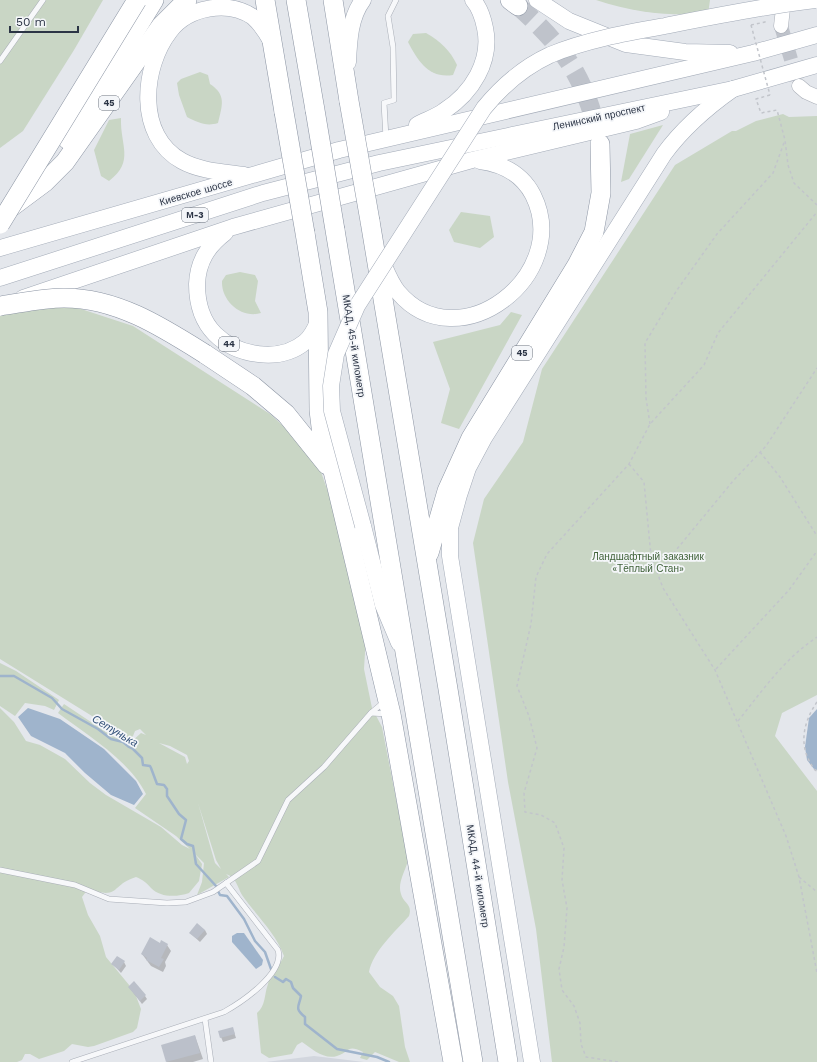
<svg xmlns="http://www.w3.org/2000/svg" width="817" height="1062" font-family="'Work Sans',sans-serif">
<rect width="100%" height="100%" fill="#e4e7ec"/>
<path fill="#d2d6de" d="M 314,1056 L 364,1062 L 266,1062 Z"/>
<g fill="#c9d6c5" fill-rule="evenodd">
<path d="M 0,0 L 103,0 L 74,50 L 23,131 L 0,148 Z"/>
<path d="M 596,0 L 710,0 L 708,14 C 667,16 636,13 596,0 Z"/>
<path d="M 426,33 C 440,41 450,50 457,65 L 453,75 C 429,79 418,61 408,42 L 413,34 Z"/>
<path d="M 200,72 L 208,75 L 210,84 C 227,95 222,106 218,123 C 206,127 197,122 187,117 L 179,95 L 177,83 L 181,79 Z"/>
<path d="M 783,114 L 789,117 L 817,116 L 817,695 L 782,713 L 775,736 L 817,791 L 817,1062 L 552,1062 L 536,929 L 508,782 L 473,543 L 484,499 L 523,442 L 542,369 L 675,165 L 732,131 L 736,131 L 756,121 Z"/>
<path d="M 121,118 C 120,146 135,161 109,181 L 101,176 L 94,150 L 109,120 Z"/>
<path d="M 663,125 L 629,179 L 621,182 L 630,134 Z"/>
<path d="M 461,212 L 490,216 L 494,237 L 480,248 L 454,242 L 449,230 Z"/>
<path d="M 240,272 L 255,275 L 258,281 L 255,301 L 261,313 C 242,319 221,301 222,281 L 226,275 Z"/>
<path d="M 75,307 L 133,326 L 270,414 L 300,441 L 320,469 L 335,512 L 366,636 L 364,669 L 372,708 L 382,727 L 408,860 C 406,870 397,883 401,894 C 403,903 413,904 409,916 C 395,932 373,951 369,972 L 380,987 L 393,996 L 399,1006 L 405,1047 L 410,1062 L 399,1062 L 375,1052 L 367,1060 L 360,1058 L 363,1052 C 346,1044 351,1052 337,1056 C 324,1060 312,1049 302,1042 L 297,1045 L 292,1054 L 269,1058 L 261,1053 L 257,1013 C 266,1005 264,995 268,984 C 270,974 280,965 284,956 C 276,933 255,914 242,895 C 237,886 236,877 226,874 L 229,877 L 197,895 L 202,882 L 204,863 L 195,854 L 202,864 L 199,881 L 189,893 C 177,897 161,898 151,888 C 146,882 143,880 136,877 C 110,885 121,900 88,889 L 82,897 L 88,915 L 100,936 L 106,957 L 134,991 L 141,1009 L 137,1028 L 133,1032 L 94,1046 L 88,1047 L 72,1044 L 64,1051 L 39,1059 L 30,1054 L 25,1054 L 22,1060 L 17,1062 L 0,1062 L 0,708 L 14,722 L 26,741 L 40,745 L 65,759 L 90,783 L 106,795 L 161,827 L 182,845 L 190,849 L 176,836 L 135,808 L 146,794 C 129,760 87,735 58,713 L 64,704 L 112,736 L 130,743 L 141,733 L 146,735 L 140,729 L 135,731 L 133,736 L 128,739 L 118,736 L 92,716 L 0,659 L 0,316 L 19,309 ZM 159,743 L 170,746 L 187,755 L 189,761 L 187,764 L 185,757 ZM 198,803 L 216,860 L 221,869 L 215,863 Z"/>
<path d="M 511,312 L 522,315 L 459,429 L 441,423 L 450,389 L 433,342 L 500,325 Z"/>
<path d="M 0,663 L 16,671 L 59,700 L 54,710 L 45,706 L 25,703 L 15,716 L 0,706 Z"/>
</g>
<g fill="#9fb4cc">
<path d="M 28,708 L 60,719 L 104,749 L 136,781 L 143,794 L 134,805 L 111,795 L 85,773 L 65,753 L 31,736 L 18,717 Z"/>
<path d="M 817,709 L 817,770 L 814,769 L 807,760 L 805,747 L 809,718 Z"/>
<path d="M 237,933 L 244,933 L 263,960 L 262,965 L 256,969 L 232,942 L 232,936 Z"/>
</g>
<g fill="#0003">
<path d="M 205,930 L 207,934 L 200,942 L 190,933 Z"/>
<path d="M 160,944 L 167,945 L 171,951 L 165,962 L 166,966 L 163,972 L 151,966 L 142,954 Z"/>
<path d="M 124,962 L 126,966 L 121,973 L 113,964 Z"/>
<path d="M 129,987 L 145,996 L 147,999 L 142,1004 Z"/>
<path d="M 219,1032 L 234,1032 L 236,1038 L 223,1042 Z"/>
<path d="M 195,1036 L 203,1059 L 193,1062 L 167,1062 L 162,1046 Z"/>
</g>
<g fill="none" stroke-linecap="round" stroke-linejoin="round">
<g stroke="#9fb4cc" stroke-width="2.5">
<path d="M 0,676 L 14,676 L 52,698 L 62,709 L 98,729 L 111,739 L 123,742 L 129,747 L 133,749 L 142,758 L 143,765 L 150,766 L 151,768 L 157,784 L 164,785 L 167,789 L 167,796 L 179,814 L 186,820 L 181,839 L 187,844 L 193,846 L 196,864 L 216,886"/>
<path d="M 218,891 L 220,895 L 227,896 L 244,919 L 255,941 L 265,952 L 271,969"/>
<path d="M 275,977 L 283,982 L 286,979 L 291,982 L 293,988 L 301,996 C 299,1007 294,1008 305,1017 L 305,1024 L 337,1049 L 377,1057 L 389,1062"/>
</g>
</g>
<g fill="#bbc0ca">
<path d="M 197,923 L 205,930 L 197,939 L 189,933 Z"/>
<path d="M 150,937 L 160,943 L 161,940 L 168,944 L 161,958 L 164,959 L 159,967 L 146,960 L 147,958 L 141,954 Z"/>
<path d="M 117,956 L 125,961 L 119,970 L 111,964 Z"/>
<path d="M 134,981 L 146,995 L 140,1001 L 128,987 Z"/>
<path d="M 233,1027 L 235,1034 L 220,1038 L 218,1031 Z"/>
<path d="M 195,1035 L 200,1053 L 166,1062 L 161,1045 Z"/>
</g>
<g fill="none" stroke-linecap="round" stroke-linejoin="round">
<path stroke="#bfc3cb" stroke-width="14" stroke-dasharray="14 7" stroke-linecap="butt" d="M 781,26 L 799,86"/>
<path stroke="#bfc3cb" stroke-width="19" stroke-dasharray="19 10" stroke-linecap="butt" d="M 518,6 C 563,46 584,76 598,134"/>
<defs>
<g id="lane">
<path d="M 0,61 L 43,0"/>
<path d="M 386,138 L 384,103 L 394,100 L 393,47 L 388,16 L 396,0"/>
<path d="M 384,702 L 371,713 L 388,714"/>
<path d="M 0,870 L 75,885 L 109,899 L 167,903 L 186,902 L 213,892 L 258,861 L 288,800 L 324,767 L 371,713"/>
<path d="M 205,1019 L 211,1062"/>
<path d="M 72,1062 L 224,1012 C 242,1002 285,973 278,950 L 226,883"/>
</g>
<g id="secondary">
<path d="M 781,26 L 784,0"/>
<path d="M 799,86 L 806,92 L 817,97"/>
</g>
<g id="primary">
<path d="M 537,0 L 569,21 L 626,44 L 685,52 L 730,53"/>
<path d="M 348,62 C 349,41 350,17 363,0"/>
<path d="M 417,125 C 426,120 436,117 444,111 C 472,93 492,61 485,28 C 483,18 480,8 473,0"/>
<path d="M 244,175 C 223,172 200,171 182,161 C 136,136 142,67 170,31 C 188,7 228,0 253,17 C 261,24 266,32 271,41"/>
<path d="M 225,233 C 208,246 198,261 197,284 C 197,302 202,321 215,334 C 237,356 280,363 305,342 C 311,337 315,329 318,322"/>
<path d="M 0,248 L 339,150 L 753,53 L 817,35"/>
<path d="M 381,259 C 386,270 390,282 398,292 C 458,363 573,275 533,195 C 522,174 503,164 480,161"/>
<path d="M 0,278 L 263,193 L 379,163 L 733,89 L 817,65"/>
<path d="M 23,298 L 233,227 L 472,160 L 636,121 L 661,112"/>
<path d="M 363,526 L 383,605 L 399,643"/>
<path d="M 532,1062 L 450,556 L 450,528 L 459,495 L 468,468 L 484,438 L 664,154 C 683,128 706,108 733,89"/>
</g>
<g id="highway">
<path d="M 265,0 L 284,112"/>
<path d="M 296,0 L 315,110"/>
<path d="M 333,0 L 349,101"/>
<path d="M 510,0 L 518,6"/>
<path d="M 68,140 L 154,0"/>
<path d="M 10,208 L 45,182 L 65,162 L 161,26 L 187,0"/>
<path d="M 370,221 L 448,689 L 508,1062"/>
<path d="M 335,230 L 473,1062"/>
<path d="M 305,233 L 318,312 L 319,410 L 322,435 L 333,471 L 391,714 L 453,1062"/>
<path d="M 205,354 L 253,386 L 286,414 L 327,465"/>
<path d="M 429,553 L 447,491 L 471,438 L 577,265 L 594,232 L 601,193 L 600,144"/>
</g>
</defs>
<use href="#lane" stroke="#a9aeb7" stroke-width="6"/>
<use href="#secondary" stroke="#a9aeb7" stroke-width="15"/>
<use href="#primary" stroke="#a3abb8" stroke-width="17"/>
<use href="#highway" stroke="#8b94a3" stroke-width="20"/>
<g stroke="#c2c5cb" stroke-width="1.5" stroke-dasharray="3 3" stroke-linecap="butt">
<path d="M 751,25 L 765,22 L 764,20"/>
<path d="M 770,95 L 756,99 L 761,113 L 777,110 L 785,140 L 788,165 L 794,183 L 817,205"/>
<path d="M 650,424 L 646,398 L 645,343 L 677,290 L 717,234 L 773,173 L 785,140"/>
<path d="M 760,452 L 780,477 L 817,536"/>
<path d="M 629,464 L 644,482 L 651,556 L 663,588 L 715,670 L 786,836 L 799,877 L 817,973"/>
<path d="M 658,572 L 733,481 L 766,446 L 817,368"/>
<path d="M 716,669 L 789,590 L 817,551"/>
<path d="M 817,702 C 802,724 798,748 815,770 L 817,771"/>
<path d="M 738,721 C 763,690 783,660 817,637"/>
<path d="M 799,877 L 817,892"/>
<path d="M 618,1062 L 586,1057 L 581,1044 L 580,1023 L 574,1006 L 562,990 L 559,969 L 564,947 L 567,908 L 562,880 L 564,848 L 555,823 L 541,815 L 525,812 L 524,793 L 537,748 L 529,716 L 517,686 L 531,624 L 536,577 L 547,554 L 629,464 L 650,424 L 704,365 L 718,333 L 817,212"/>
</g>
<use href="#lane" stroke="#f7f8fa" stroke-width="5"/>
<use href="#secondary" stroke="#fff" stroke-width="14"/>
<use href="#primary" stroke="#fff" stroke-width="16"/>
<use href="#highway" stroke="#fff" stroke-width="19"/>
<defs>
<path id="primary-bridge" d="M 363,526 L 332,411 L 331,386 L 336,354 L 357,306 L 484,108 C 502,86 524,67 550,55 C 586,40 626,33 665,26 C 715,16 764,6 815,0"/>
<g id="highway-bridge">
<path d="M 349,101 L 370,221"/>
<path d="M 315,110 L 335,230"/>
<path d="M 284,112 L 305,233"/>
<path d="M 0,224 L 137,0"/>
<path d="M 0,306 C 21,303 43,298 64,298 C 117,298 162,327 205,354"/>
</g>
</defs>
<use href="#primary-bridge" stroke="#a3abb8" stroke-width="17" stroke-linecap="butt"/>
<use href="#highway-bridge" stroke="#8b94a3" stroke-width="20" stroke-linecap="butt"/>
<path stroke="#c2c5cb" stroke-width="1.5" stroke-dasharray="3 3" stroke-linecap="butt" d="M 751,25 L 770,95"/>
<use href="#primary-bridge" stroke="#fff" stroke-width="16"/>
<use href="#highway-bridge" stroke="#fff" stroke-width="19"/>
</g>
<g text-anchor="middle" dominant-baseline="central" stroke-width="3.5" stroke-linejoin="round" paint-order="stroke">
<g fill="#f4f6f9" stroke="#676e7b" stroke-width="1">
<rect x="99" y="96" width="20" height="14" rx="3"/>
<rect x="182" y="208" width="26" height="14" rx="3"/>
<rect x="219" y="337" width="20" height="14" rx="3"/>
<rect x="512" y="346" width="20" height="14" rx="3"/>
</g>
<g font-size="9" font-weight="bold" fill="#2b3445">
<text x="109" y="103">45</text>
<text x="195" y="215">М-3</text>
<text x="229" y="344">44</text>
<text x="522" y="353">45</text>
</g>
<g font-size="10" fill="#2b3445" stroke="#f4f6f9">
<text transform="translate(599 117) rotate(-12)">Ленинский проспект</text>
<text transform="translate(196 192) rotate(-16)">Киевское шоссе</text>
<text transform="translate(354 346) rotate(81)">МКАД, 45-й километр</text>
<text transform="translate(478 876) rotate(81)">МКАД, 44-й километр</text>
</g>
<g font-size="10" fill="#3f6138" stroke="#f4f6f9">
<text x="648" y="556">Ландшафтный заказник<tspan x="648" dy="12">«Тёплый Стан»</tspan></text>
</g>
<g font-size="11" font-style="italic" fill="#34527a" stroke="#f4f6f9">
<text transform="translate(115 731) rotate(31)">Сетунька</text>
</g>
</g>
<path d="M10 26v6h68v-6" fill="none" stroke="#2b3445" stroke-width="2"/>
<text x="16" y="26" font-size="12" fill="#2b3445" stroke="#f4f6f9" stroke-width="3" paint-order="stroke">50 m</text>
</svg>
